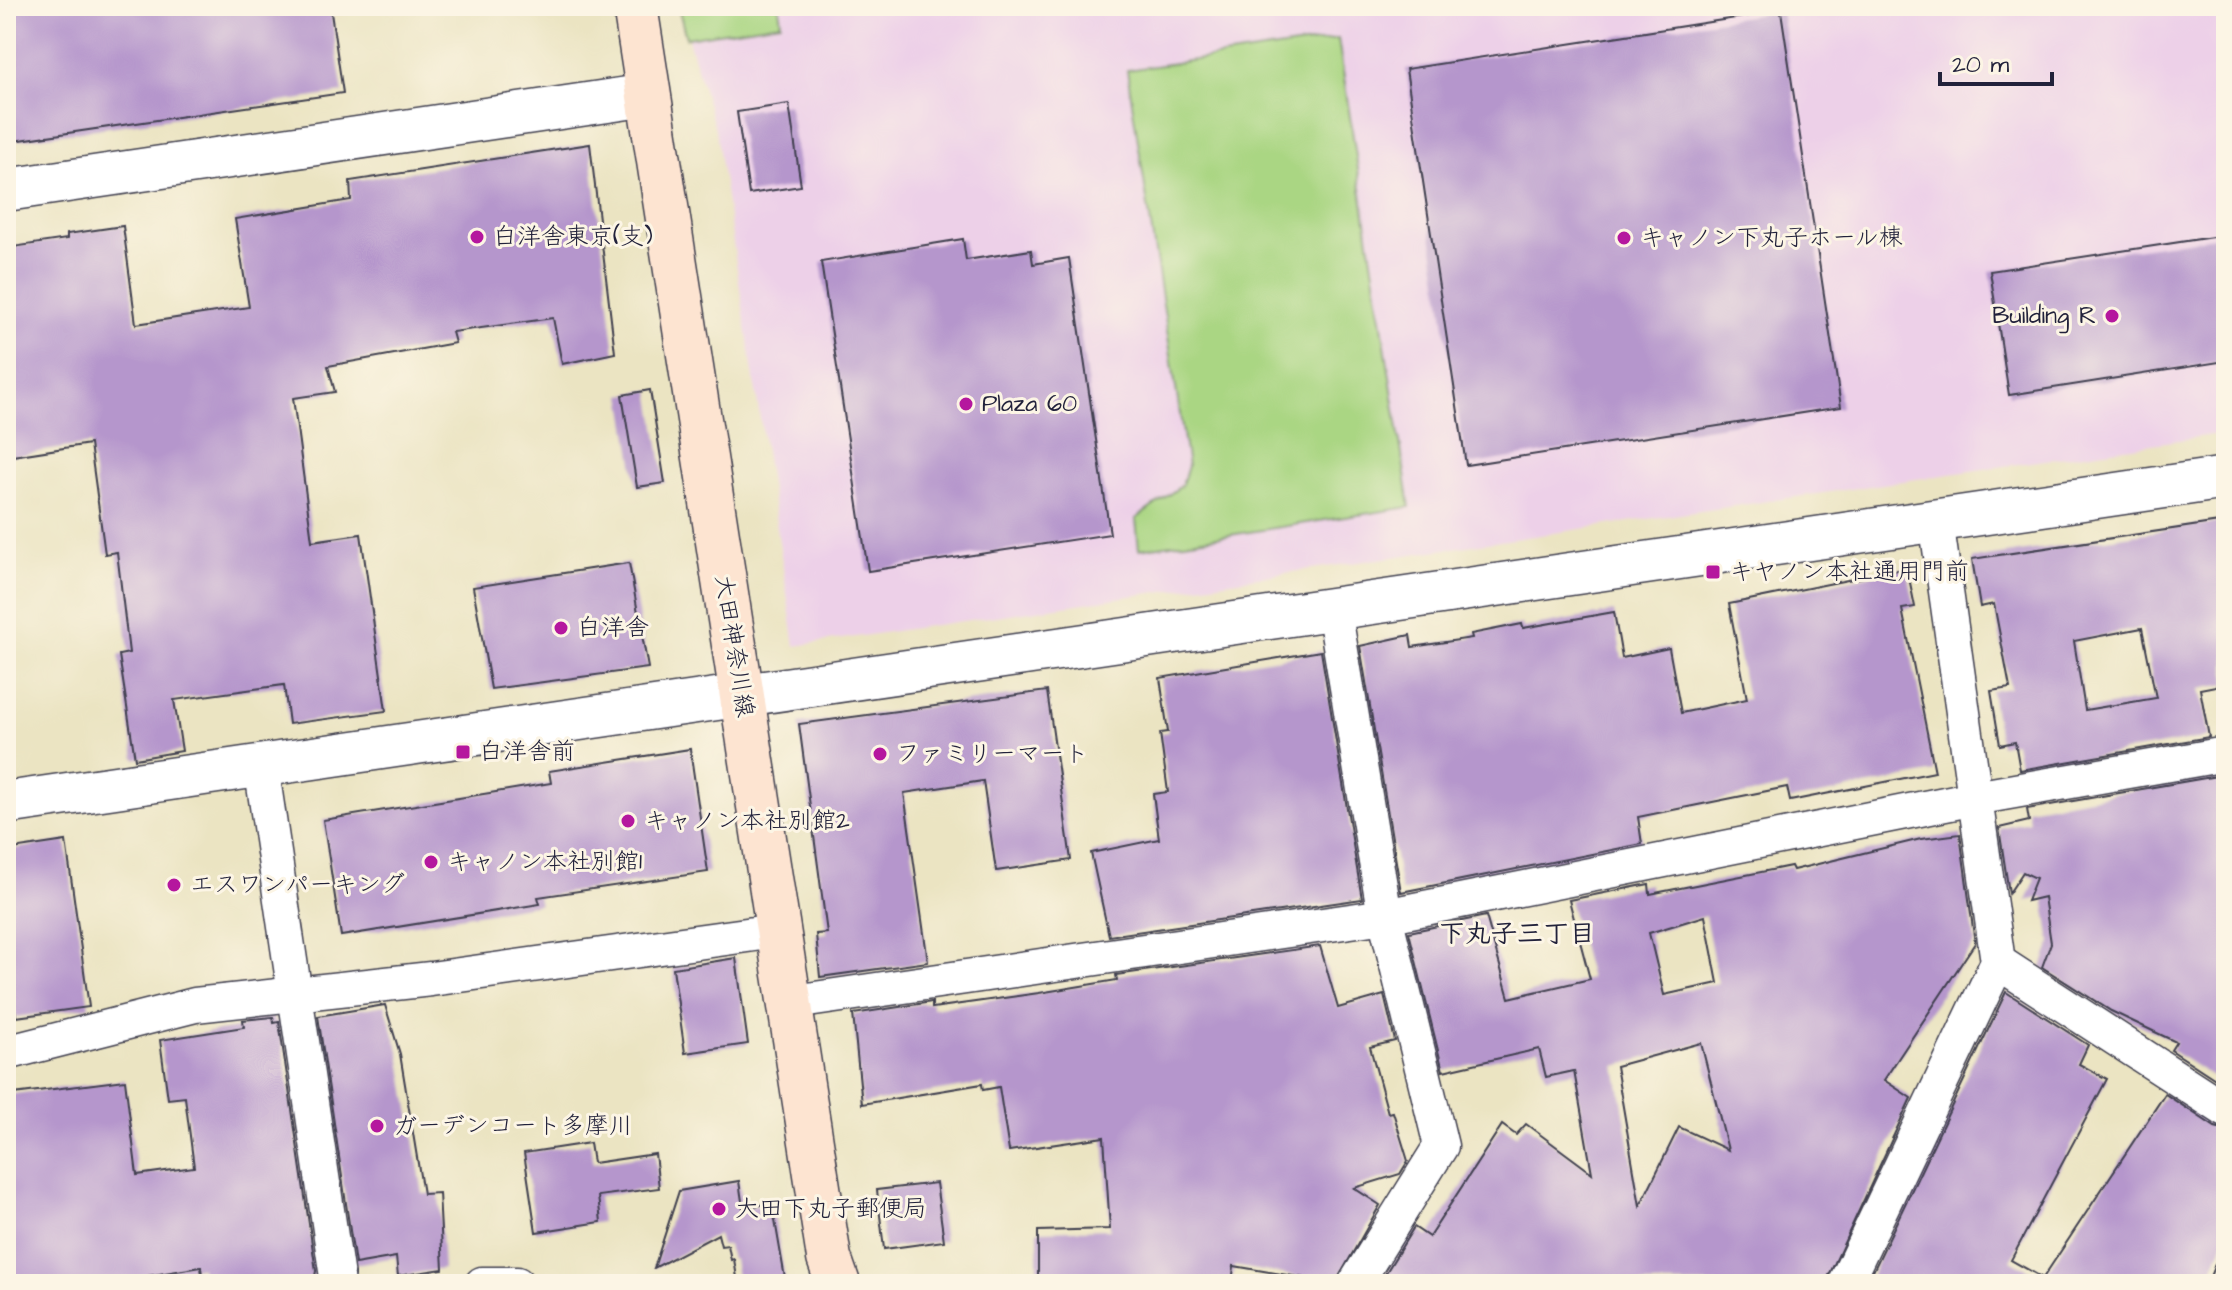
<svg xmlns="http://www.w3.org/2000/svg" width="2232" height="1290" font-family="'Architects Daughter','Klee One',sans-serif">
<rect width="100%" height="100%" fill="#fcf5e5"/>
<filter id="ink" filterUnits="userSpaceOnUse"><feTurbulence type="fractalNoise" baseFrequency=".0125" numOctaves="2"/><feDisplacementMap in="SourceGraphic" scale="16" xChannelSelector="R" yChannelSelector="G"/><feConvolveMatrix kernelMatrix="1 2 1 2 8 2 1 2 1" color-interpolation-filters="sRGB"/></filter>
<filter id="wash" filterUnits="userSpaceOnUse"><feTurbulence type="fractalNoise" baseFrequency=".006" numOctaves="4" result="noise"/><feDisplacementMap in="SourceGraphic" scale="32" xChannelSelector="R" yChannelSelector="G"/><feGaussianBlur stdDeviation="1.8" result="paint"/><feColorMatrix in="noise" values="0 0 0 0 0 0 0 0 0 0 0 0 0 0 0 0 0 1.4 0 .05"/><feComposite in="paint" operator="in"/></filter>
<g filter="url(#wash)">
<rect width="100%" height="100%" fill="#ebe4c2"/>
<path fill="#edd0e8" d="M 678,6 L 2226,6 L 2226,433 L 795,646 L 716,132 Z"/>
<g fill="#aad683" stroke="#667c5f" stroke-width="2">
<path d="M 678,6 L 779,6 L 781,23 L 686,38 Z"/>
<path d="M 1338,39 L 1410,507 L 1139,549 L 1136,519 L 1182,485 L 1188,466 L 1127,70 Z"/>
</g>
<g id="blocks">
<g fill="#b596cc" fill-rule="evenodd">
<path d="M 6,6 L 330,6 L 343,93 L 6,142 Z"/>
<path d="M 1781,11 L 1841,407 L 1466,465 L 1406,69 Z"/>
<path d="M 789,104 L 801,186 L 749,194 L 737,112 Z"/>
<path d="M 590,144 L 615,353 L 562,364 L 553,318 L 452,332 L 455,343 L 328,366 L 335,392 L 293,398 L 312,541 L 361,534 L 386,711 L 289,724 L 284,685 L 174,700 L 182,751 L 135,759 L 119,655 L 129,653 L 117,552 L 105,554 L 90,444 L 6,457 L 6,248 L 67,239 L 67,234 L 123,226 L 136,324 L 249,307 L 235,219 L 351,200 L 350,181 Z"/>
<path d="M 2226,235 L 2226,361 L 2009,395 L 1990,271 Z"/>
<path d="M 963,239 L 966,260 L 1031,250 L 1033,264 L 1069,258 L 1110,534 L 868,571 L 821,262 Z"/>
<path d="M 650,390 L 665,483 L 637,487 L 622,395 Z"/>
<path d="M 2226,521 L 2226,684 L 2200,689 L 2209,737 L 2020,770 L 2015,742 L 2000,745 L 1991,691 L 2010,688 L 1994,604 L 1980,607 L 1972,559 ZM 2142,628 L 2156,698 L 2085,710 L 2074,641 Z"/>
<path d="M 629,563 L 648,668 L 491,689 L 473,587 Z"/>
<path d="M 1907,568 L 1915,607 L 1902,609 L 1935,772 L 1790,801 L 1787,787 L 1638,817 L 1642,844 L 1401,892 L 1360,646 L 1410,635 L 1412,647 L 1472,638 L 1471,634 L 1522,624 L 1523,628 L 1614,612 L 1622,658 L 1669,648 L 1681,713 L 1747,699 L 1729,604 Z"/>
<path d="M 1321,651 L 1362,899 L 1109,936 L 1091,853 L 1159,839 L 1153,794 L 1168,792 L 1160,733 L 1168,732 L 1160,678 Z"/>
<path d="M 1047,691 L 1071,860 L 996,871 L 983,781 L 904,793 L 928,962 L 820,977 L 816,934 L 827,933 L 799,724 Z"/>
<path d="M 690,749 L 708,872 L 538,897 L 540,904 L 341,936 L 323,820 L 551,783 L 549,771 Z"/>
<path d="M 2217,776 L 2220,789 L 2226,787 L 2226,1086 L 2171,1050 L 2176,1042 L 2111,1011 L 2042,967 L 2051,943 L 2044,897 L 2027,901 L 2036,878 L 2023,872 L 2009,893 L 1999,828 L 2029,821 L 2027,809 Z"/>
<path d="M 1960,834 L 1975,943 L 1884,1080 L 1911,1098 L 1825,1284 L 1379,1284 L 1414,1227 L 1429,1237 L 1502,1125 L 1516,1135 L 1526,1124 L 1592,1173 L 1574,1071 L 1546,1077 L 1539,1049 L 1443,1071 L 1409,932 L 1486,916 L 1509,998 L 1590,979 L 1569,900 L 1649,884 L 1650,894 L 1791,866 L 1793,870 L 1921,839 ZM 1705,916 L 1718,983 L 1664,995 L 1649,933 ZM 1701,1043 L 1728,1150 L 1679,1127 L 1640,1206 L 1616,1066 Z"/>
<path d="M 66,841 L 89,1007 L 16,1017 L 6,943 L 6,850 Z"/>
<path d="M 1320,946 L 1338,1008 L 1384,995 L 1395,1041 L 1370,1047 L 1388,1113 L 1393,1112 L 1408,1161 L 1400,1174 L 1354,1188 L 1380,1205 L 1335,1284 L 1304,1284 L 1305,1278 L 1234,1266 L 1232,1284 L 1038,1284 L 1038,1231 L 1110,1229 L 1104,1137 L 1009,1151 L 999,1087 L 983,1090 L 982,1084 L 862,1104 L 853,1014 L 932,1002 L 932,1008 L 1039,993 L 1117,980 L 1116,975 Z"/>
<path d="M 736,958 L 748,1044 L 685,1053 L 673,968 Z"/>
<path d="M 2006,992 L 2088,1045 L 2079,1064 L 2107,1079 L 2011,1260 L 2043,1278 L 2165,1094 L 2215,1127 L 2226,1130 L 2226,1237 L 2207,1284 L 1867,1284 Z"/>
<path d="M 385,1005 L 400,1054 L 423,1194 L 439,1193 L 443,1269 L 398,1276 L 396,1257 L 355,1264 L 318,1016 Z"/>
<path d="M 273,1017 L 274,1023 L 279,1022 L 316,1271 L 315,1276 L 309,1277 L 310,1284 L 203,1284 L 201,1267 L 100,1284 L 6,1284 L 6,1095 L 125,1080 L 137,1175 L 194,1167 L 185,1097 L 168,1099 L 160,1040 L 244,1027 L 243,1020 Z"/>
<path d="M 590,1143 L 593,1163 L 655,1154 L 659,1188 L 598,1196 L 601,1222 L 536,1232 L 524,1153 Z"/>
<path d="M 739,1181 L 743,1208 L 772,1203 L 786,1284 L 738,1284 L 734,1259 L 731,1260 L 728,1245 L 721,1246 L 718,1234 L 654,1268 L 679,1191 Z"/>
<path d="M 936,1183 L 944,1241 L 884,1249 L 877,1190 Z"/>
</g>
</g>
</g>
<g filter="url(#ink)">
<use href="#blocks" fill-opacity="0" stroke="#403f4f" stroke-width="2"/>
<g fill="none" stroke-linecap="round" stroke-linejoin="round">
<defs>
<g id="minor">
<path d="M 1334,609 L 1385,916 L 1441,1146 L 1355,1284"/>
<path d="M 261,765 L 338,1284"/>
<path d="M 1998,962 L 2226,1110"/>
<path d="M 787,1003 L 1385,916 L 1975,798 L 2226,754"/>
<path d="M 6,1053 L 195,1005 L 431,979 L 775,931"/>
<path d="M 482,1284 L 517,1284"/>
<path d="M 1845,1284 L 1998,962 L 1936,520"/>
</g>
<g id="tertiary">
<path d="M 6,190 L 648,95"/>
<path d="M 6,803 L 2226,478"/>
</g>
<path id="secondary" d="M 635,6 L 829,1258 L 838,1284"/>
</defs>
<use href="#minor" stroke="#403f4f" stroke-width="37"/>
<use href="#tertiary" stroke="#403f4f" stroke-width="45"/>
<use href="#secondary" stroke="#403f4f" stroke-width="47"/>
<use href="#minor" stroke="#fff" stroke-width="34"/>
<use href="#tertiary" stroke="#fff" stroke-width="42"/>
<use href="#secondary" stroke="#fde4d1" stroke-width="44"/>
</g>
</g>
<g fill="#b5179e" stroke="#fcf5e5" stroke-width="3">
<circle cx="477" cy="237" r="8"/>
<circle cx="1624" cy="238" r="8"/>
<circle cx="2112" cy="316" r="8"/>
<circle cx="966" cy="404" r="8"/>
<rect x="1705" y="564" width="16" height="16" rx="4"/>
<circle cx="561" cy="628" r="8"/>
<rect x="455" y="744" width="16" height="16" rx="4"/>
<circle cx="880" cy="754" r="8"/>
<circle cx="628" cy="821" r="8"/>
<circle cx="431" cy="862" r="8"/>
<circle cx="174" cy="885" r="8"/>
<circle cx="377" cy="1126" r="8"/>
<circle cx="719" cy="1209" r="8"/>
</g>
<g text-anchor="middle" dominant-baseline="central" stroke-width="6" stroke-linejoin="round" paint-order="stroke">
<g font-size="24" fill="#22223b" stroke="#fcf5e5" text-anchor="start">
<text x="493" y="237">白洋舎東京(支)</text>
<text x="1640" y="238">キャノン下丸子ホール棟</text>
<text x="2096" y="316" text-anchor="end">Building R</text>
<text x="982" y="404">Plaza 60</text>
<text x="1729" y="572">キヤノン本社通用門前</text>
<text x="577" y="628">白洋舎</text>
<text x="479" y="752">白洋舎前</text>
<text x="896" y="754">ファミリーマート</text>
<text x="644" y="821">キャノン本社別館2</text>
<text x="447" y="862">キャノン本社別館1</text>
<text x="190" y="885">エスワンパーキング</text>
<text x="393" y="1126">ガーデンコート多摩川</text>
<text x="735" y="1209">大田下丸子郵便局</text>
</g>
<g font-size="24" fill="#22223b" stroke="#fcf5e5">
<text transform="translate(734 646) rotate(81)">大田神奈川線</text>
</g>
<g font-size="26" font-weight="bold" fill="#22223b" stroke="#fcf5e5">
<text x="1517" y="934">下丸子三丁目</text>
</g>
</g>
<rect width="2232" height="1290" fill="none" stroke="#fcf5e5" stroke-width="32"/>
<path d="M1940 72v12h112v-12" fill="none" stroke="#22223b" stroke-width="4"/>
<text x="1952" y="72" font-size="24" fill="#22223b" stroke="#fcf5e5" stroke-width="6" paint-order="stroke">20 m</text>
</svg>
